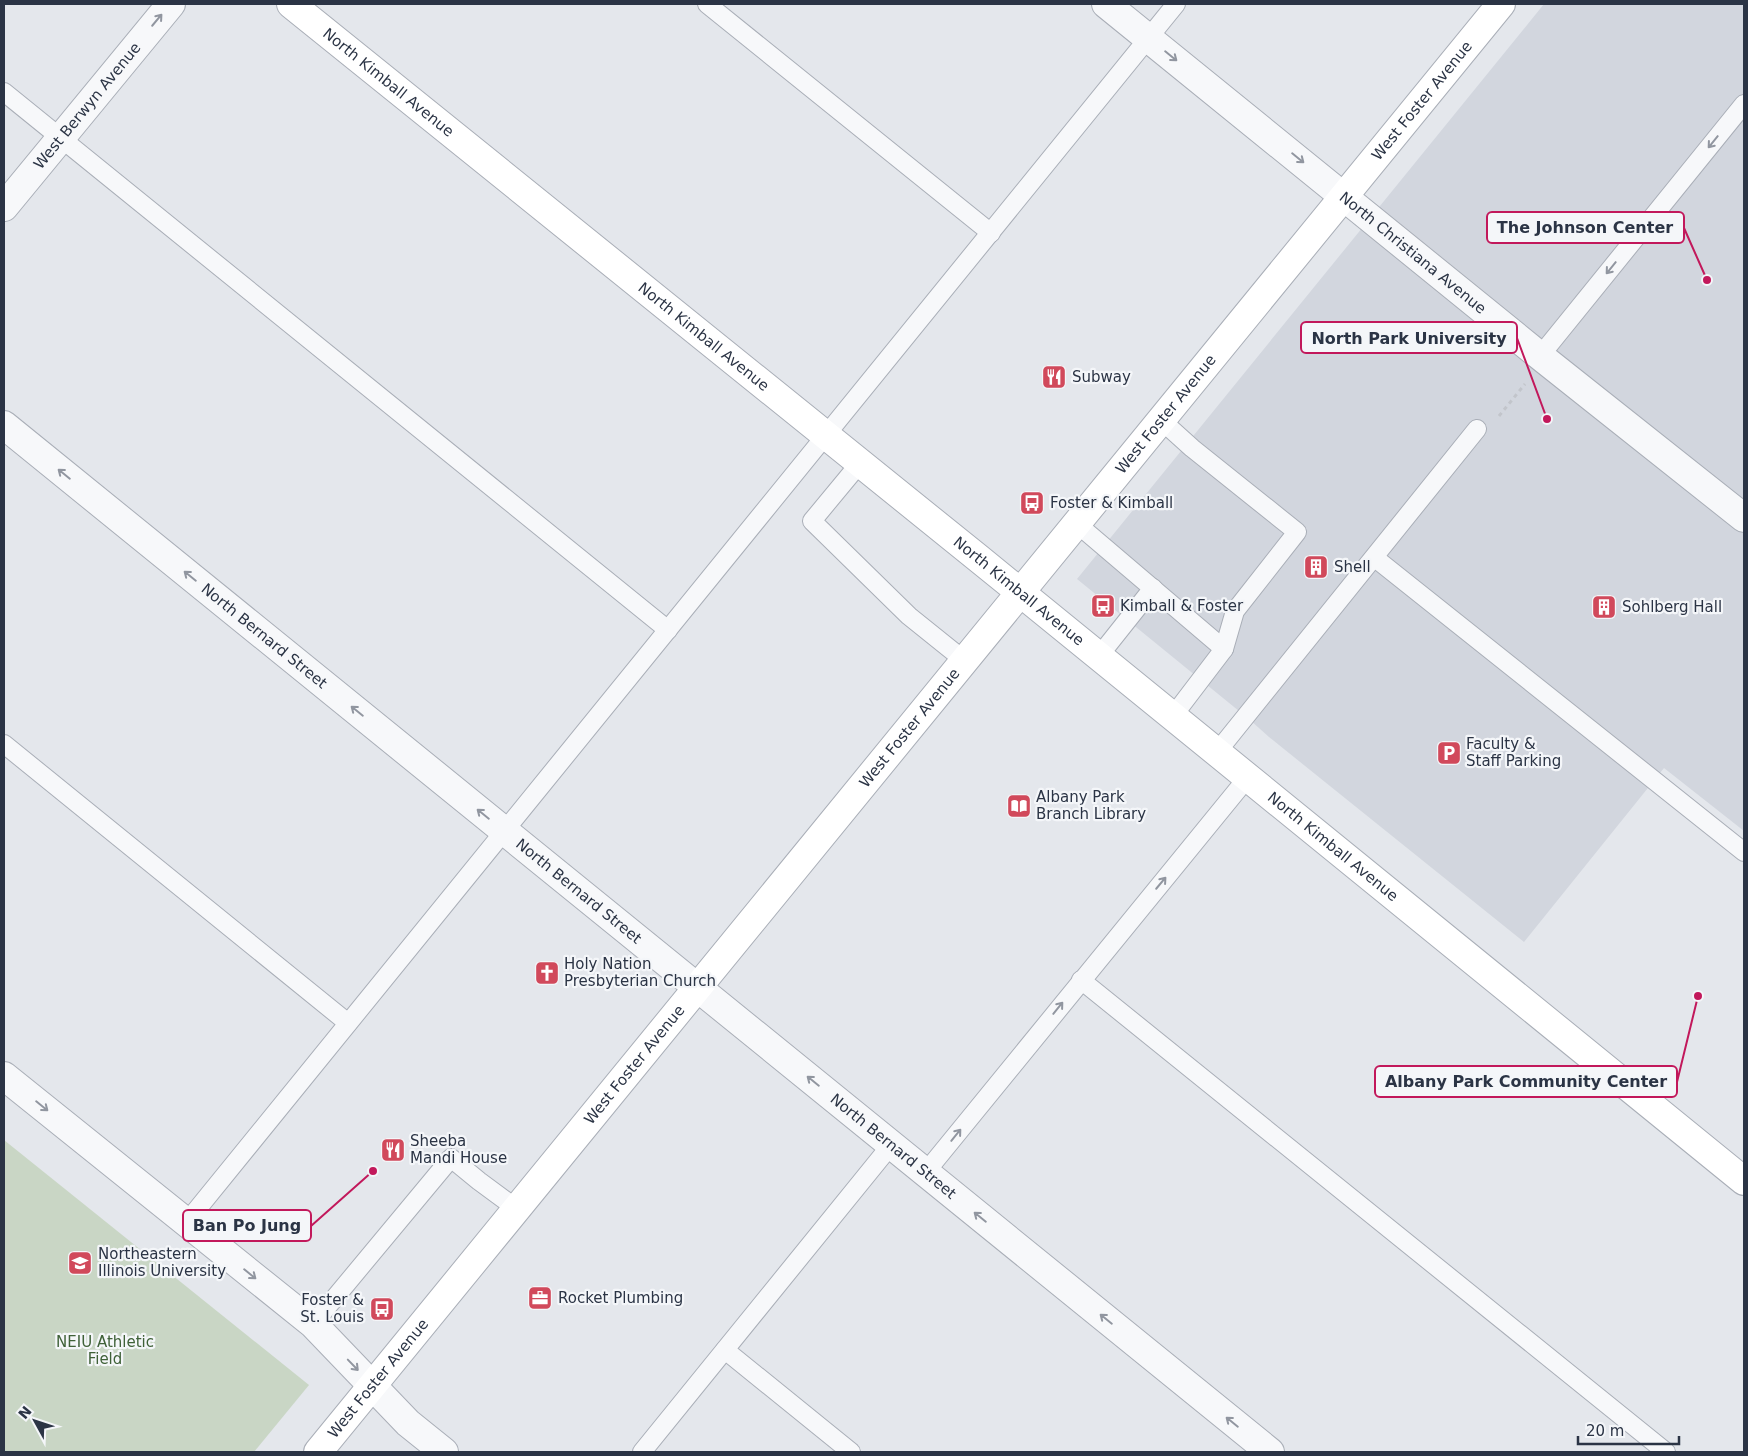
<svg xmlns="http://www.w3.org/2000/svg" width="1748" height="1456" font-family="'DejaVu Sans',sans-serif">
<rect width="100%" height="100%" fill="#e4e7ec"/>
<path fill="#d2d6de" d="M 1544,4 L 1744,4 L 1744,831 L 1664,768 L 1524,942 L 1269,737 L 1250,720 L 1077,579 Z"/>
<path fill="#c9d6c5" d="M 4,1140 L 309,1385 L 254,1452 L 4,1452 Z"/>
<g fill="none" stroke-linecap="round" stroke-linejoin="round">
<defs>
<g id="lane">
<path d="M 707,4 L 991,233"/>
<path d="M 4,92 L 668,630"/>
<path d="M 1540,356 L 1744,104"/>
<path d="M 1161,420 L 1192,448 L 1297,532 L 1235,611 L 1224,649"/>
<path d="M 860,463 L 812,521 L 909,616 L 965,661"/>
<path d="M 1076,523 L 1224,649 L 1173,716"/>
<path d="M 1375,558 L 1744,852"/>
<path d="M 1099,656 L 1153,588"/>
<path d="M 4,744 L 348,1023"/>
<path d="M 1217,752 L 1477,429"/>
<path d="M 1081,980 L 1666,1452"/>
<path d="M 925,1173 L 1248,777"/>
<path d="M 186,1223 L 1176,4"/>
<path d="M 313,1324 L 451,1158 L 479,1181 L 517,1209"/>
<path d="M 725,1350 L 851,1452"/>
<path d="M 642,1452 L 891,1145"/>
</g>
<g id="street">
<path id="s1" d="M 1106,4 L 1540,356 L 1744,518"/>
<path id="s2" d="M 4,207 L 171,4"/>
<path id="s3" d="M 4,425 L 1270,1452"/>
<path d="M 4,1076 L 313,1324 L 408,1423 L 444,1452"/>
</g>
<g id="secondary">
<path id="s4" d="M 291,4 L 978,558 L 1744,1181"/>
<path id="s5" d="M 318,1452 L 1501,4"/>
</g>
</defs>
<use href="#lane" stroke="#a9aeb7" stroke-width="20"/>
<use href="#street" stroke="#a9aeb7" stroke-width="30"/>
<use href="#secondary" stroke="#a9aeb7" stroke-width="30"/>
<path stroke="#c2c5cb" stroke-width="3" stroke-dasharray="4 4" stroke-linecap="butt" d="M 1499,416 L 1525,384"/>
<use href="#lane" stroke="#f7f8fa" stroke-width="18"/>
<use href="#street" stroke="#f7f8fa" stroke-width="28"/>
<use href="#secondary" stroke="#fff" stroke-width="28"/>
</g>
<defs><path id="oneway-shaft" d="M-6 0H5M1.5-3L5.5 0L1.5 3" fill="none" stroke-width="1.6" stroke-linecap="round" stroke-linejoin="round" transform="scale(1.25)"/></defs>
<g stroke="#9196a0">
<use href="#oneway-shaft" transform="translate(157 20) rotate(-50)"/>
<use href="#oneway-shaft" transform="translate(1171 56) rotate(39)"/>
<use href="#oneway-shaft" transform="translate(1713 142) rotate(129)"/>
<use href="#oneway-shaft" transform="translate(1298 158) rotate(39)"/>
<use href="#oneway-shaft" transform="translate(1611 268) rotate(129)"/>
<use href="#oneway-shaft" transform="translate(64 474) rotate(-141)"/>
<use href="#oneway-shaft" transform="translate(190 576) rotate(-141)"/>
<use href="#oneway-shaft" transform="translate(357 711) rotate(-141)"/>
<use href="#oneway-shaft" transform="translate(483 814) rotate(-141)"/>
<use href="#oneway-shaft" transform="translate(1161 883) rotate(-50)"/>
<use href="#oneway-shaft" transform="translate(1058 1008) rotate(-51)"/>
<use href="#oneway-shaft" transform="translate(813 1081) rotate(-141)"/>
<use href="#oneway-shaft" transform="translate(42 1106) rotate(39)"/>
<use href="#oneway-shaft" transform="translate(956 1135) rotate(-51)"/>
<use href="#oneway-shaft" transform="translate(980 1217) rotate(-141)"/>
<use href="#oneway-shaft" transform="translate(250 1274) rotate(39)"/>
<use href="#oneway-shaft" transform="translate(1106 1319) rotate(-141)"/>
<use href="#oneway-shaft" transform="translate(353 1365) rotate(46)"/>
<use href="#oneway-shaft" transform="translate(1232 1422) rotate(-141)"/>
</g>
<defs>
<symbol id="restaurant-square" viewBox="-11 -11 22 22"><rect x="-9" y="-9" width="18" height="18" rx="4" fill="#d1495b" stroke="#f4f6f9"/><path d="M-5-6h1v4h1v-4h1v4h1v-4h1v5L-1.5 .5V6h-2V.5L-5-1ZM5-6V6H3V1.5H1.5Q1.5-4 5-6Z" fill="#fff"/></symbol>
<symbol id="bus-square" viewBox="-11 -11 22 22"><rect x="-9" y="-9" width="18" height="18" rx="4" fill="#d1495b" stroke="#f4f6f9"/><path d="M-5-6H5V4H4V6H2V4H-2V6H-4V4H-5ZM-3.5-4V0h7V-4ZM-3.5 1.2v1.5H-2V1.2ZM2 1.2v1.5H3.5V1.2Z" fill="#fff"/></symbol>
<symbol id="building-square" viewBox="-11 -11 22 22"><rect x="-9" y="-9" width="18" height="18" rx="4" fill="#d1495b" stroke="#f4f6f9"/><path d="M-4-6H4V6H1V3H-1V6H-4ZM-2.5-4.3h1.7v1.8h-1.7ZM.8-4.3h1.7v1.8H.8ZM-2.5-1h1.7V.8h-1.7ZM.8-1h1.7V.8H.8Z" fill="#fff"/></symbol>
<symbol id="parking-square" viewBox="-11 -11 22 22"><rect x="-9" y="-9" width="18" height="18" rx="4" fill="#d1495b" stroke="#f4f6f9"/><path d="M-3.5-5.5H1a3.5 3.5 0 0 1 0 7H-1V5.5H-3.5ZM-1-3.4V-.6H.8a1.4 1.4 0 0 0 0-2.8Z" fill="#fff"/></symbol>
<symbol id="library-square" viewBox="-11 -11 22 22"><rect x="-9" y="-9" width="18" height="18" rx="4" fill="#d1495b" stroke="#f4f6f9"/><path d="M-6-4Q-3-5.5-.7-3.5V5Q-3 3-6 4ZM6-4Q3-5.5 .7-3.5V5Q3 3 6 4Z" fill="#fff"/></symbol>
<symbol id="church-square" viewBox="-11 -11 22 22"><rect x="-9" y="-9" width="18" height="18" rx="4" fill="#d1495b" stroke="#f4f6f9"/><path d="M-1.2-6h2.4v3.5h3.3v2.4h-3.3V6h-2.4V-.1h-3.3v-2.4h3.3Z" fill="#fff"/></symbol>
<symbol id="university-square" viewBox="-11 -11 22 22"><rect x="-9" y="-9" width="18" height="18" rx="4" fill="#d1495b" stroke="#f4f6f9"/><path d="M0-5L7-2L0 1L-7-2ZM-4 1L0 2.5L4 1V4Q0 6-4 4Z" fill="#fff"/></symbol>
<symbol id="office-square" viewBox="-11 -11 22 22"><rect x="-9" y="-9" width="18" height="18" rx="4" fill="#d1495b" stroke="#f4f6f9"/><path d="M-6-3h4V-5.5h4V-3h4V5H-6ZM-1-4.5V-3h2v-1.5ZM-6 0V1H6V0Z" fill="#fff"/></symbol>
</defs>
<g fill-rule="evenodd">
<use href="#restaurant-square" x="1040" y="363" width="28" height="28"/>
<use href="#bus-square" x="1018" y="489" width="28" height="28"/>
<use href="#building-square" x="1302" y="553" width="28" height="28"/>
<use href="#bus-square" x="1089" y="592" width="28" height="28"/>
<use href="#building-square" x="1590" y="593" width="28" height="28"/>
<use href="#parking-square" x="1435" y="739" width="28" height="28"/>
<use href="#library-square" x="1005" y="792" width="28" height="28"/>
<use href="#church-square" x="533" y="959" width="28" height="28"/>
<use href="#restaurant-square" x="379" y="1136" width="28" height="28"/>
<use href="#university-square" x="66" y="1249" width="28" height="28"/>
<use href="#office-square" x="526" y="1284" width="28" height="28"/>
<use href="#bus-square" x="368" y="1295" width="28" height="28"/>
</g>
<g text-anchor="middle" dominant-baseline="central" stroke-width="4.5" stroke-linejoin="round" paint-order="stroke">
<g font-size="15" fill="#2b3445" stroke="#f4f6f9">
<text stroke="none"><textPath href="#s4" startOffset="125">North Kimball Avenue</textPath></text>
<text stroke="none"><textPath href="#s5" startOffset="1745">West Foster Avenue</textPath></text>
<text stroke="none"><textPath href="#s2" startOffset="131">West Berwyn Avenue</textPath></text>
<text stroke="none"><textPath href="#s1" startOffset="395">North Christiana Avenue</textPath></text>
<text stroke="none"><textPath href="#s4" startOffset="530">North Kimball Avenue</textPath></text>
<text stroke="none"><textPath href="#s5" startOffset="1340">West Foster Avenue</textPath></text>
<text stroke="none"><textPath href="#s4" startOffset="935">North Kimball Avenue</textPath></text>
<text stroke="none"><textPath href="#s3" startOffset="335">North Bernard Street</textPath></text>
<text stroke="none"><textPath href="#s5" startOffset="935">West Foster Avenue</textPath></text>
<text stroke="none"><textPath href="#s4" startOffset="1340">North Kimball Avenue</textPath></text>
<text stroke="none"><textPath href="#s3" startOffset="740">North Bernard Street</textPath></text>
<text stroke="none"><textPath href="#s5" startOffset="500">West Foster Avenue</textPath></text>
<text stroke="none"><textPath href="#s3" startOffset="1145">North Bernard Street</textPath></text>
<text stroke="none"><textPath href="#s5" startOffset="95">West Foster Avenue</textPath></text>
</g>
<g font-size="15" fill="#2b3445" stroke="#f4f6f9" text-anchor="start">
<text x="1072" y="377">Subway</text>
<text x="1050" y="503">Foster &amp; Kimball</text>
<text x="1334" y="567">Shell</text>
<text x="1120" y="606">Kimball &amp; Foster</text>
<text x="1622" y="607">Sohlberg Hall</text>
<text x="1466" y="744">Faculty &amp;<tspan x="1466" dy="17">Staff Parking</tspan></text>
<text x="1036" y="797">Albany Park<tspan x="1036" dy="17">Branch Library</tspan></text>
<text x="564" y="964">Holy Nation<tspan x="564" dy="17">Presbyterian Church</tspan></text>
<text x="410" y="1141">Sheeba<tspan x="410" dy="17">Mandi House</tspan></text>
<text x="98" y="1254">Northeastern<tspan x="98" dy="17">Illinois University</tspan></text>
<text x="558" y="1298">Rocket Plumbing</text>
<text x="364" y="1300" text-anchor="end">Foster &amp;<tspan x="364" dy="17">St. Louis</tspan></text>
</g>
<g font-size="15" fill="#3f6138" stroke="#f4f6f9">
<text x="105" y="1342">NEIU Athletic<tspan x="105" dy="17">Field</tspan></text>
</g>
</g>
<path fill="none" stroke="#c2185b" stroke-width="2" d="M1707 280L1684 228M1547 419L1517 338M1698 996L1677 1082M373 1171L311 1226"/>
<g fill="#c2185b" stroke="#f4f6f9" stroke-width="2">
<circle cx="1707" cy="280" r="5"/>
<circle cx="1547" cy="419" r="5"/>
<circle cx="1698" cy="996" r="5"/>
<circle cx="373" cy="1171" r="5"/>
</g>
<g fill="#f4f6f9" stroke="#c2185b" stroke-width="2">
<rect x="1487" y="212" width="197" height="31" rx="5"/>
<rect x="1301" y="322" width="216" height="31" rx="5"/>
<rect x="1375" y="1066" width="302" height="31" rx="5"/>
<rect x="183" y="1210" width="128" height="31" rx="5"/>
</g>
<g font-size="16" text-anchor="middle" font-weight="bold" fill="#2b3445">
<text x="1585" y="233">The Johnson Center</text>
<text x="1409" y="344">North Park University</text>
<text x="1526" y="1087">Albany Park Community Center</text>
<text x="247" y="1231">Ban Po Jung</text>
</g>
<rect width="1748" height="1456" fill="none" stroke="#2b3445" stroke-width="10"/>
<g transform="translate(35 1421) rotate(310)" stroke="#f4f6f9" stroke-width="4" paint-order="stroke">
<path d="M0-4L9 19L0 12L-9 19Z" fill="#2b3445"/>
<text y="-8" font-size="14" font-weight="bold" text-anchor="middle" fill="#2b3445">N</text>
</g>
<path d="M1578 1436v8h101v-8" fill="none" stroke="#2b3445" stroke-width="2.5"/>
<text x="1586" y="1436" font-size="15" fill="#2b3445" stroke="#f4f6f9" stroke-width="4" paint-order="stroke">20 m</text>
</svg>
